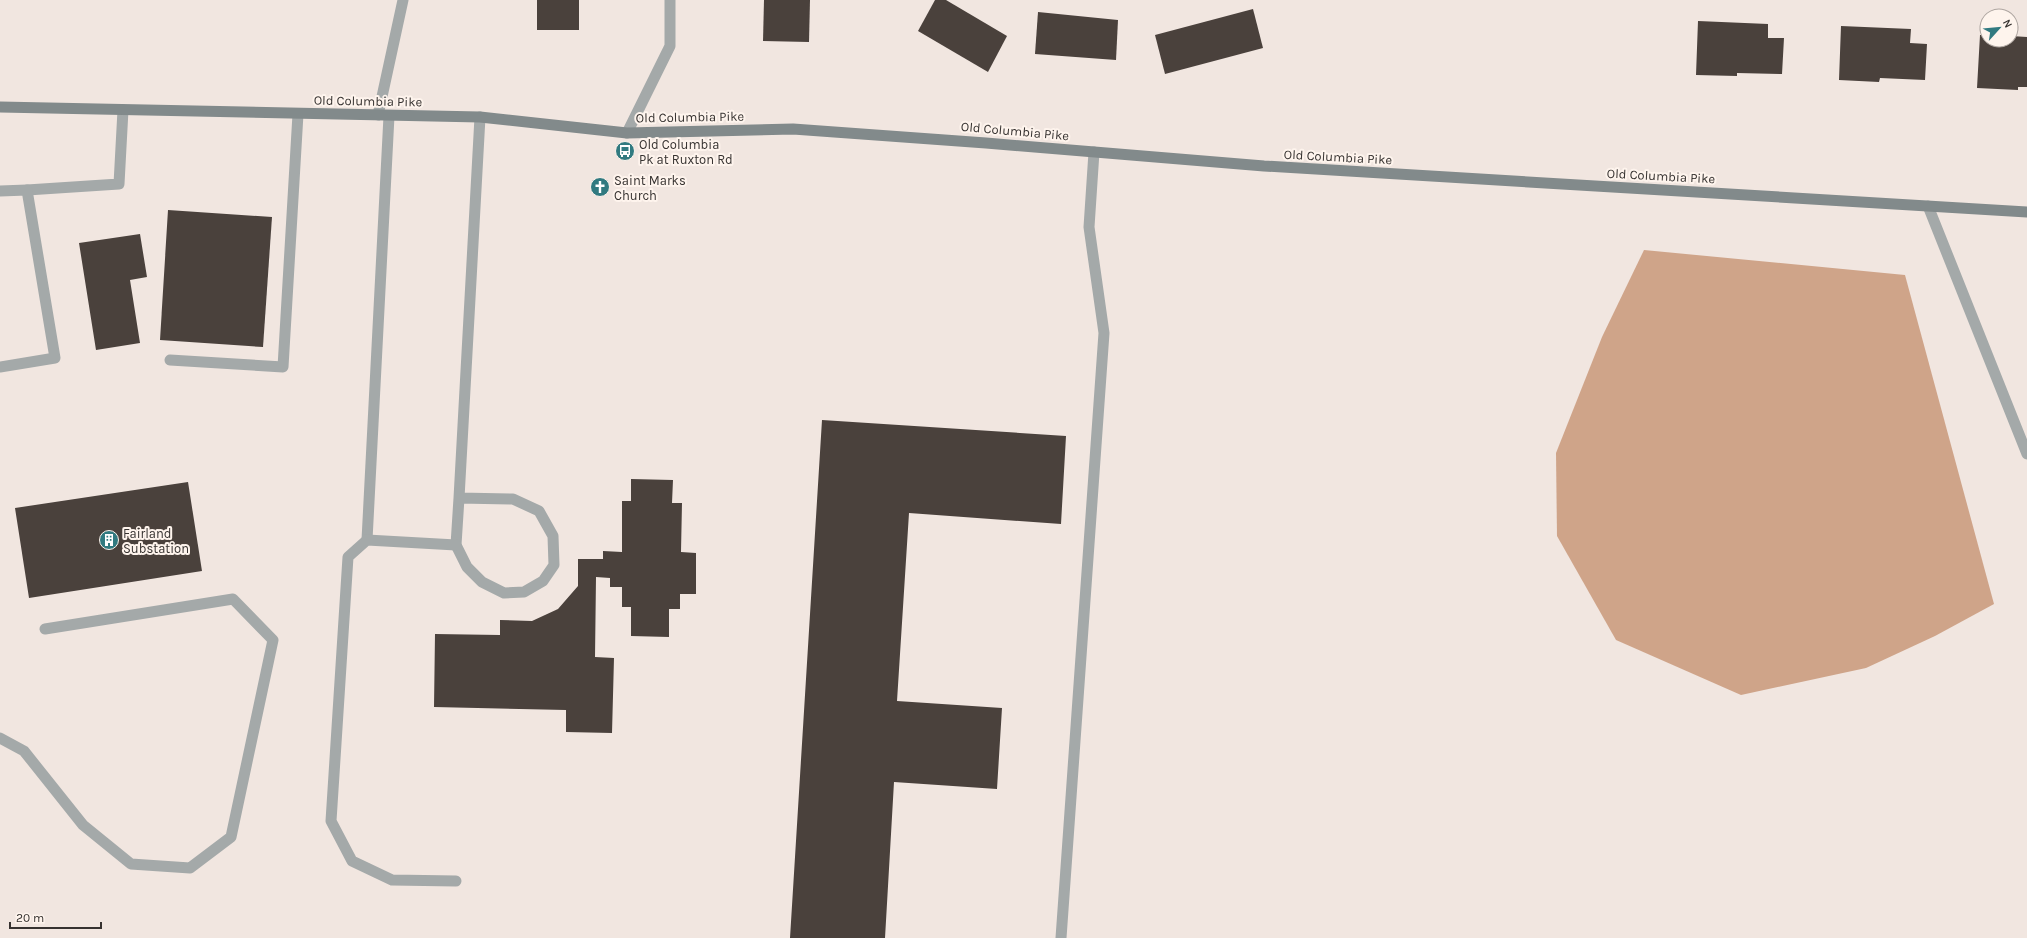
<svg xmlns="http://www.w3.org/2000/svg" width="2027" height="938" font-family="Karla,sans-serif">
<rect width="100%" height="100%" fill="#f1e6e0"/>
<path fill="#cfa489" d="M 1644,250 L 1905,275 L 1994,604 L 1935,636 L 1866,668 L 1741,695 L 1616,640 L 1557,536 L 1556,453 L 1602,337 Z"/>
<g fill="#4a413c">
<rect x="537" y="0" width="42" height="30"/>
<path d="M 764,0 L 810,0 L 809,42 L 763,41 Z"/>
<path d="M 935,0 L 946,0 L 1007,36 L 988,72 L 918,31 Z"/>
<path d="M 1253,9 L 1263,48 L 1165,74 L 1155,35 Z"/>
<path d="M 1038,12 L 1118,20 L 1116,60 L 1035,54 Z"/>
<path d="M 1698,21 L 1768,24 L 1768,38 L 1784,38 L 1782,74 L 1737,73 L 1737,76 L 1696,75 Z"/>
<path d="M 1841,26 L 1911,29 L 1910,43 L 1927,44 L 1925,80 L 1880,78 L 1879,82 L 1839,80 Z"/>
<path d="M 1980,35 L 1987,35 L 1987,40 L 2011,40 L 2011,36 L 2027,37 L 2027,87 L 2018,87 L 2018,90 L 1977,88 Z"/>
<path d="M 168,210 L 272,217 L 263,347 L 160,340 Z"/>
<path d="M 140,234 L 147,277 L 130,280 L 140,343 L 96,350 L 79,243 Z"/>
<path d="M 822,420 L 1066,436 L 1061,524 L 909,513 L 897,701 L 1002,708 L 997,789 L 894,782 L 885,938 L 790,938 Z"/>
<path d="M 631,479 L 673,480 L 672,503 L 682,503 L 681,552 L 696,553 L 696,594 L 680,594 L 680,609 L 669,609 L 669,637 L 631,636 L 631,607 L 622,607 L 622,587 L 610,587 L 610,578 L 596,577 L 595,657 L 614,658 L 612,733 L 566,732 L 566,710 L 434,707 L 435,634 L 500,635 L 500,620 L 532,621 L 558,609 L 578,586 L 578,559 L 603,559 L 603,551 L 622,552 L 622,501 L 631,501 Z"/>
<path d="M 188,482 L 202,571 L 29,598 L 15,508 Z"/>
</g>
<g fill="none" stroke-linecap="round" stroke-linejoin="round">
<g stroke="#a4a9a9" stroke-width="11">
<path d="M 378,115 L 403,0"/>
<path d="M 27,190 L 119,184 L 123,110"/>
<path d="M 0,191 L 27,190 L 55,358 L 0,367"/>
<path d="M 1928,206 L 2027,454"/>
<path d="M 170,360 L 283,367 L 298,114"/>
<path d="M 459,498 L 513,499 L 539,511 L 553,536 L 554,565 L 543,581 L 524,592 L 504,593 L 482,582 L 467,567 L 456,545 L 459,498 L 480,117"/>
<path d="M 367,540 L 389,116"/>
<path d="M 0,738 L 24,751 L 83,825 L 131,864 L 190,868 L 231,837 L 273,640 L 233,599 L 45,629"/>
<path d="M 456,881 L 392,880 L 352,861 L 331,821 L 348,557 L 367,540 L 456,545"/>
<path d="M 1061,938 L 1104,333 L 1089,227 L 1094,152"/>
</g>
<path stroke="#a4a9a9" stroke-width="11" d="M 627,133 L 670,46 L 670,0"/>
<path stroke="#828a8b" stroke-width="11" d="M 0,107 L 480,117 L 627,133 L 793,129 L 986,143 L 1264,166 L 2027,212"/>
</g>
<defs>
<symbol id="bus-disc" viewBox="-11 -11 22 22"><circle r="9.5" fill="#317a80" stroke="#fef4ed"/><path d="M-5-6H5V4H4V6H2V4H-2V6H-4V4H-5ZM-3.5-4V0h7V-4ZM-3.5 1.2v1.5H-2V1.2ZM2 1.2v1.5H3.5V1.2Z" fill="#fff"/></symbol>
<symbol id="church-disc" viewBox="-11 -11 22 22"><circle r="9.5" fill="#317a80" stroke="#fef4ed"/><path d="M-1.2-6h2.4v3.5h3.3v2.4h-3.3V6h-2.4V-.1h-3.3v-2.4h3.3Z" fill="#fff"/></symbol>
<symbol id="building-disc" viewBox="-11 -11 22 22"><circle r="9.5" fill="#317a80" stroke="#fef4ed"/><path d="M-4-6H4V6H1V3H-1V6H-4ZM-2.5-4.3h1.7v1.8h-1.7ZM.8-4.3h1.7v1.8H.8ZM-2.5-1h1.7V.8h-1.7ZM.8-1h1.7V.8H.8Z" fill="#fff"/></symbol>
</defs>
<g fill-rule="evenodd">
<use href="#bus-disc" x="614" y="140" width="22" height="22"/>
<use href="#church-disc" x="589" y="176" width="22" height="22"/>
<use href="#building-disc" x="98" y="529" width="22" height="22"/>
</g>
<g text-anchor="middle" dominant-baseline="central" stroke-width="4" stroke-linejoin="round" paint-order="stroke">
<g font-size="13" fill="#363230" stroke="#fef4ed">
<text transform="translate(368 101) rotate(1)">Old Columbia Pike</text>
<text transform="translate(690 117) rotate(-1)">Old Columbia Pike</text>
<text transform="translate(1015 131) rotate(5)">Old Columbia Pike</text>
<text transform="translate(1338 157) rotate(3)">Old Columbia Pike</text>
<text transform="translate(1661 176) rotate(3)">Old Columbia Pike</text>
</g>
<g font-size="13" fill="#363230" stroke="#fef4ed" text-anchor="start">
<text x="639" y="144">Old Columbia<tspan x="639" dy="15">Pk at Ruxton Rd</tspan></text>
<text x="614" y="180">Saint Marks<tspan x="614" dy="15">Church</tspan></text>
<text x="123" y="533">Fairland<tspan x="123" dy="15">Substation</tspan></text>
</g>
</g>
<g transform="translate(1999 28) rotate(63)"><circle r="19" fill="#fef4ed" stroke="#aea6a1"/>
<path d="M0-3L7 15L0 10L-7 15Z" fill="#317a80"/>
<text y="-6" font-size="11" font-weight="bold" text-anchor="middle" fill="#363230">N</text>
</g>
<path d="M10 922v6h91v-6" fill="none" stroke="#363230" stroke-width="2"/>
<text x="16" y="922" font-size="12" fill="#363230" stroke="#fef4ed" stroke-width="3" paint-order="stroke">20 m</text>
</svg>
